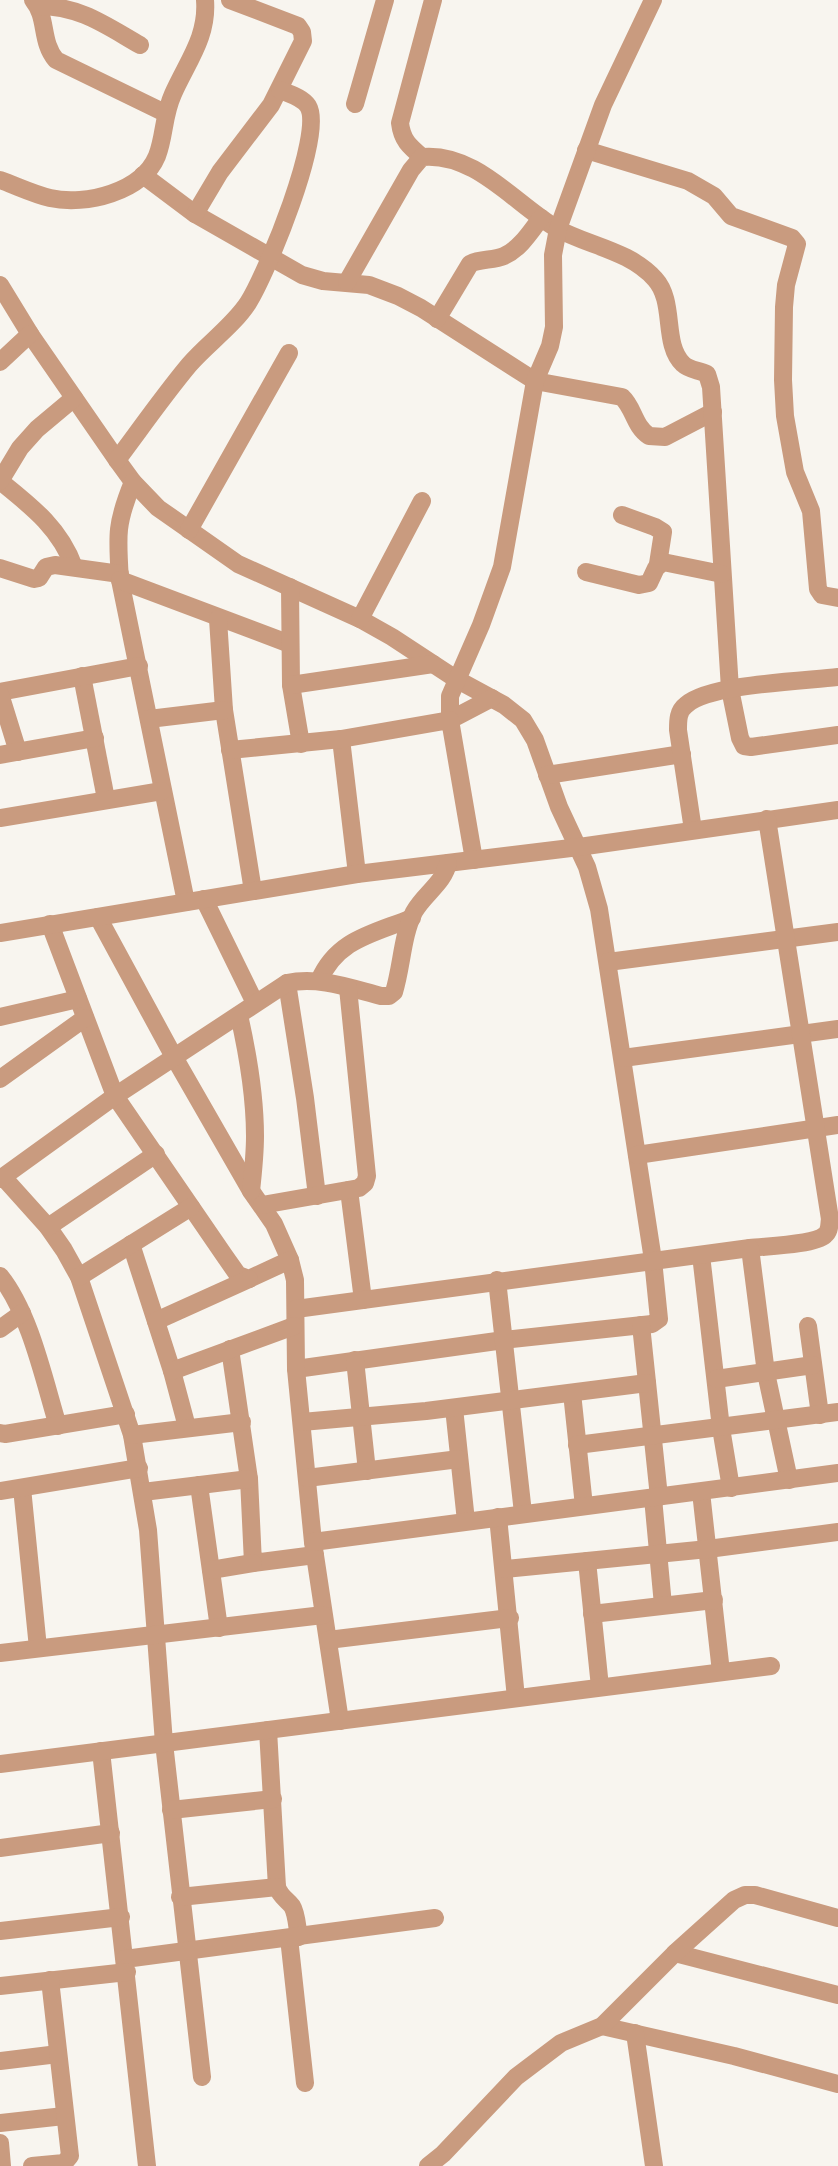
<svg xmlns="http://www.w3.org/2000/svg" width="838" height="2166" font-family="Karla,sans-serif">
<rect width="100%" height="100%" fill="#f8f5ef"/>
<g fill="none" stroke-linecap="round" stroke-linejoin="round">
<g stroke="#c99b7f" stroke-width="18">
<path d="M 33,0 C 48,18 40,41 56,60 L 165,113"/>
<path d="M 38,6 C 80,6 105,25 140,45"/>
<path d="M 355,104 L 385,0"/>
<path d="M 586,150 L 688,181 L 714,196 L 731,216 L 792,238 L 797,244 L 786,285 L 784,307 L 783,380 L 785,416 L 795,472 L 811,511 L 818,589 L 822,595 L 838,598"/>
<path d="M 422,157 C 409,146 402,140 400,123 L 433,0"/>
<path d="M 143,175 L 195,214 L 302,275 L 323,281 L 369,285 L 398,296 L 421,308 L 535,381 L 622,397 C 634,408 634,426 649,436 L 665,437 L 713,412"/>
<path d="M 0,180 C 17,186 33,194 50,198 C 86,206 142,192 157,156 C 165,135 163,116 173,94 C 187,62 208,37 205,0"/>
<path d="M 195,214 L 220,172 L 271,105 L 303,41 L 302,32 L 298,26 L 230,0"/>
<path d="M 347,282 L 411,170 L 422,157 C 475,152 514,203 556,228 C 588,246 629,250 655,279 C 676,302 662,344 683,364 C 689,370 699,370 707,374 L 711,387 L 730,689 L 740,738 L 744,746 L 751,747 L 838,735"/>
<path d="M 0,285 L 30,334 L 117,460 L 133,482 L 158,508 L 238,564 L 360,619 L 392,637 L 456,679 L 504,705 L 523,720 L 535,740 L 559,807 L 587,867 L 599,909 L 653,1260 L 659,1319 L 652,1324 L 504,1340 L 296,1369"/>
<path d="M 437,319 L 470,264 C 481,258 493,261 504,256 C 520,249 531,231 541,218"/>
<path d="M 0,362 L 30,334"/>
<path d="M 117,460 C 141,428 164,395 189,365 C 207,344 233,326 248,303 C 266,275 325,133 308,106 C 302,97 289,94 280,90"/>
<path d="M 0,481 C 31,506 60,528 74,567"/>
<path d="M 0,481 L 20,448 L 37,429 L 74,398"/>
<path d="M 133,482 C 116,523 117,535 120,580 L 186,902"/>
<path d="M 622,515 L 655,527 L 663,532 L 658,564"/>
<path d="M 189,530 L 289,353"/>
<path d="M 0,568 L 34,579 L 39,578 L 46,567 L 55,565 L 120,574"/>
<path d="M 586,572 L 639,585 L 649,583 L 656,568 L 663,562 L 722,574"/>
<path d="M 120,580 L 290,644"/>
<path d="M 290,587 L 291,685 L 301,744"/>
<path d="M 218,619 L 224,710 L 253,891"/>
<path d="M 360,619 L 422,501"/>
<path d="M 82,676 L 106,799"/>
<path d="M 291,685 L 433,664"/>
<path d="M 0,692 L 139,666"/>
<path d="M 0,694 L 18,752"/>
<path d="M 492,698 L 450,720 L 450,696 L 481,625 L 502,567 L 535,381 L 550,346 L 554,327 L 553,255 L 558,229 L 603,105 L 653,0"/>
<path d="M 149,719 L 224,710"/>
<path d="M 341,739 L 357,874"/>
<path d="M 230,750 L 341,739 L 450,720 L 474,860"/>
<path d="M 0,755 L 95,738"/>
<path d="M 547,775 L 682,754"/>
<path d="M 0,818 L 162,791"/>
<path d="M 693,830 L 678,730 C 678,720 678,711 686,705 C 709,684 804,681 838,677"/>
<path d="M 204,899 L 255,1003"/>
<path d="M 98,917 L 174,1057 L 251,1191 L 274,1224 L 290,1260 L 295,1280 L 296,1369 L 313,1542 L 340,1721"/>
<path d="M 50,924 L 115,1096 L 224,1255 L 238,1275 L 249,1279 L 290,1260"/>
<path d="M 0,933 L 357,874 L 579,847 L 838,810"/>
<path d="M 608,962 L 838,932"/>
<path d="M 319,981 C 337,939 373,934 412,918"/>
<path d="M 287,983 L 305,1098 L 317,1196"/>
<path d="M 239,1015 C 248,1055 255,1095 255,1136 C 255,1154 253,1173 251,1191"/>
<path d="M 0,1017 L 78,999"/>
<path d="M 623,1058 L 838,1029"/>
<path d="M 0,1079 L 85,1018"/>
<path d="M 637,1155 L 838,1125"/>
<path d="M 3,1177 L 48,1227 L 64,1250 L 79,1277 L 132,1435 L 148,1530 L 164,1743 L 202,2077"/>
<path d="M 0,1179 L 115,1096 L 287,983 C 318,976 350,988 381,996 L 389,996 L 394,992 C 402,966 402,936 414,912 C 424,894 444,883 448,863"/>
<path d="M 349,1190 L 363,1300"/>
<path d="M 262,1205 L 359,1188 L 365,1183 L 367,1176 L 348,988"/>
<path d="M 48,1227 L 156,1154"/>
<path d="M 131,1244 L 172,1371 L 187,1427"/>
<path d="M 750,1248 C 766,1246 814,1245 825,1235 C 830,1231 829,1225 830,1219 L 767,819"/>
<path d="M 701,1255 L 721,1428 L 731,1488"/>
<path d="M 0,1276 C 30,1313 44,1380 58,1426"/>
<path d="M 79,1277 L 191,1207"/>
<path d="M 497,1280 L 523,1513"/>
<path d="M 296,1309 L 750,1248 L 766,1373 L 789,1480"/>
<path d="M 156,1321 L 249,1279"/>
<path d="M 641,1325 L 659,1497"/>
<path d="M 808,1326 L 820,1415"/>
<path d="M 0,1329 L 22,1313"/>
<path d="M 230,1349 L 249,1479 L 253,1563 L 315,1555"/>
<path d="M 355,1360 L 367,1471"/>
<path d="M 172,1371 L 294,1326"/>
<path d="M 716,1379 L 813,1365"/>
<path d="M 572,1393 L 584,1506"/>
<path d="M 454,1408 L 466,1521"/>
<path d="M 302,1422 L 426,1411 L 647,1383"/>
<path d="M 0,1433 L 5,1434 L 126,1414"/>
<path d="M 132,1435 L 242,1422"/>
<path d="M 577,1445 L 838,1412"/>
<path d="M 307,1478 L 459,1459"/>
<path d="M 199,1485 L 219,1628"/>
<path d="M 22,1488 L 38,1648"/>
<path d="M 0,1491 L 139,1468"/>
<path d="M 143,1492 L 249,1479"/>
<path d="M 701,1492 L 721,1672"/>
<path d="M 653,1498 L 663,1605"/>
<path d="M 498,1517 L 516,1698"/>
<path d="M 313,1542 C 488,1518 663,1497 838,1473"/>
<path d="M 587,1561 L 600,1687"/>
<path d="M 505,1569 L 708,1549 L 838,1532"/>
<path d="M 211,1570 L 253,1563"/>
<path d="M 592,1614 L 714,1600"/>
<path d="M 328,1640 L 510,1618"/>
<path d="M 0,1653 L 323,1615"/>
<path d="M 268,1730 L 277,1887 C 280,1896 286,1899 292,1906 C 297,1914 297,1928 299,1937"/>
<path d="M 101,1751 L 147,2166"/>
<path d="M 0,1764 L 771,1666"/>
<path d="M 171,1810 L 273,1799"/>
<path d="M 0,1848 L 111,1833"/>
<path d="M 180,1897 L 277,1887"/>
<path d="M 0,1931 L 121,1917"/>
<path d="M 289,1938 L 305,2083"/>
<path d="M 675,1953 L 838,1995"/>
<path d="M 125,1959 L 435,1918"/>
<path d="M 0,1986 L 127,1972"/>
<path d="M 602,2026 L 734,2056 L 838,2084"/>
<path d="M 635,2033 L 654,2166"/>
<path d="M 0,2061 L 58,2054"/>
<path d="M 0,2123 L 64,2116"/>
<path d="M 0,2143 L 2,2166"/>
<path d="M 32,2166 L 64,2163 L 70,2156 L 50,1980"/>
<path d="M 428,2166 L 443,2154 L 516,2077 L 561,2043 L 602,2026 L 675,1953 L 734,1900 L 745,1895 L 755,1895 L 838,1918"/>
</g>
</g>
</svg>
